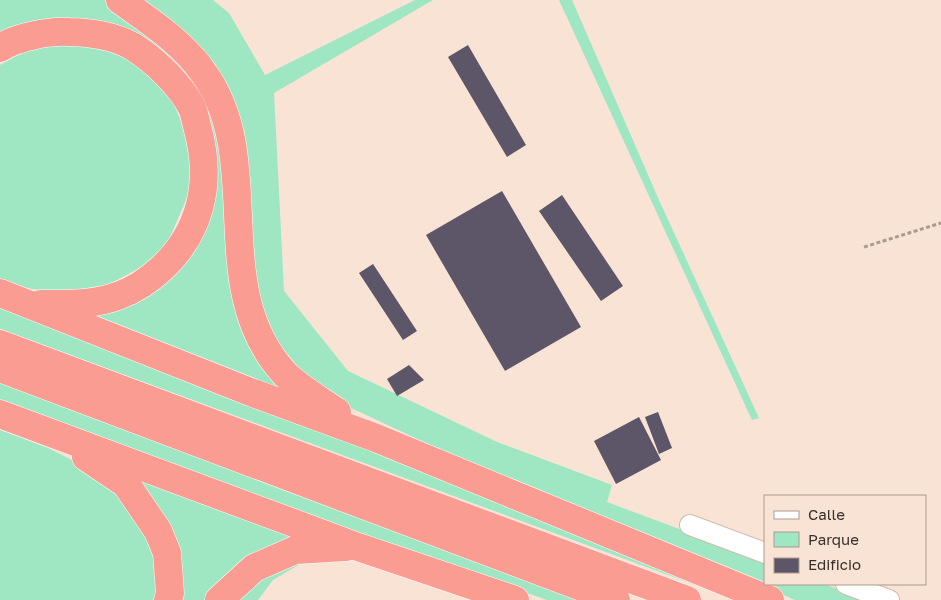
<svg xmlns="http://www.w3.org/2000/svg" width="941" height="600" font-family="'Golos Text',sans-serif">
<rect width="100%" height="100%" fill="#f8e3d5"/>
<g fill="#9fe6c2">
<path d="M 0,0 L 110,0 L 169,44 L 208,100 L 277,384 L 275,388 L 92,316 L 123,306 L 215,181 L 156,50 L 0,40 Z"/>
<path d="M 143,0 L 213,0 L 229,13 L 265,75 L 415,0 L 433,0 L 274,93 L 284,291 L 348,371 L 497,442 L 612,485 L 607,502 L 765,561 L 765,584 L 824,584 L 867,600 L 795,600 L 675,546 L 538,495 L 351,408 L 305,376 L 275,338 L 257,289 L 251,254 L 245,133 L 229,89 L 199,47 Z"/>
<path d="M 559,0 L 572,0 L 659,200 L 759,418 L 752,420 Z"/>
<path d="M 77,45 L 115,51 L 152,72 L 174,104 L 188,139 L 192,167 L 188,195 L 168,242 L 149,263 L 102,288 L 72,293 L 32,289 L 0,280 L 0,65 L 16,56 L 42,46 Z"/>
<path d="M 0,302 L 547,517 L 720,594 L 0,329 Z"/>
<path d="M 0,378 L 564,595 L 576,600 L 547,600 L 209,481 L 0,402 Z"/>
<path d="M 0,430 L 48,448 L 94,471 L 124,497 L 145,534 L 160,578 L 158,600 L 0,600 Z"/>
<path d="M 133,476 L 303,539 L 209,600 L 179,600 L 173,541 L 163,513 Z"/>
<path d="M 300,564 L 273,580 L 258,600 L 234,600 L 270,571 Z"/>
</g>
<g fill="#5d5668">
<path d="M 468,45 L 526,145 L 507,157 L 448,57 Z"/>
<path d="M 502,191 L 581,327 L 505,371 L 426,235 Z"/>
<path d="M 562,195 L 623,286 L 601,301 L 539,211 Z"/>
<path d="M 373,264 L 417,331 L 403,340 L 359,273 Z"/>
<path d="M 409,365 L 424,380 L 397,396 L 387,379 Z"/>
<path d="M 658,412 L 672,448 L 659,454 L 645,417 Z"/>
<path d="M 639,417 L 661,460 L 616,484 L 594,441 Z"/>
</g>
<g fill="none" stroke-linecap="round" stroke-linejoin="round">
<defs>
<g id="minor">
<path d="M 690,525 L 765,553"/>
<path d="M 846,584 L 889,600"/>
</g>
<g id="highway">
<path d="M 120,0 C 149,21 182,42 203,72 C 268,160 205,288 285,374 C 300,389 320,400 337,412"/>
<path d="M 0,48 C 16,37 49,31 69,32 C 89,32 114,36 132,46 C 153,59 181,85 192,108 C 195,115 196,123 198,130 C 212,183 201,232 161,269 C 149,280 136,289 120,295 C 96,305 66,304 41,304"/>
<path d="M 0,293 L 253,393 L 376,438 L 770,600"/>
<path d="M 0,344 L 687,600"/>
<path d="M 0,368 L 616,600"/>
<path d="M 0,414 L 358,547 L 515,600"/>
<path d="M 86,457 L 126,484 L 158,531 L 167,553 L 170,593 L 168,600"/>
<path d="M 219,600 L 254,568 L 295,550 L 346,547"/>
</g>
</defs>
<use href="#minor" stroke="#cfbbae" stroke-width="22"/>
<use href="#highway" stroke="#fff" stroke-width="29"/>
<path stroke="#aa9a8f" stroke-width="3" stroke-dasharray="4 2.5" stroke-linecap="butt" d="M 864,247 L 941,223"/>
<use href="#minor" stroke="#fff" stroke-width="20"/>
<use href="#highway" stroke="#fb9c93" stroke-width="28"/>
</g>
<rect x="764" y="495" width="162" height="90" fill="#f8e3d5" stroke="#ab9b90"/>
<rect x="774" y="511" width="25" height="8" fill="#ffffff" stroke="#ab9b90"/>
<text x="808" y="520" font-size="15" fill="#372f29">Calle</text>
<rect x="774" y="532" width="25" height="15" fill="#9fe6c2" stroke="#ab9b90"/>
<text x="808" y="545" font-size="15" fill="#372f29">Parque</text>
<rect x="774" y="558" width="25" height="15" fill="#5d5668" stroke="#ab9b90"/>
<text x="808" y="570" font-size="15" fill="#372f29">Edificio</text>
</svg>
